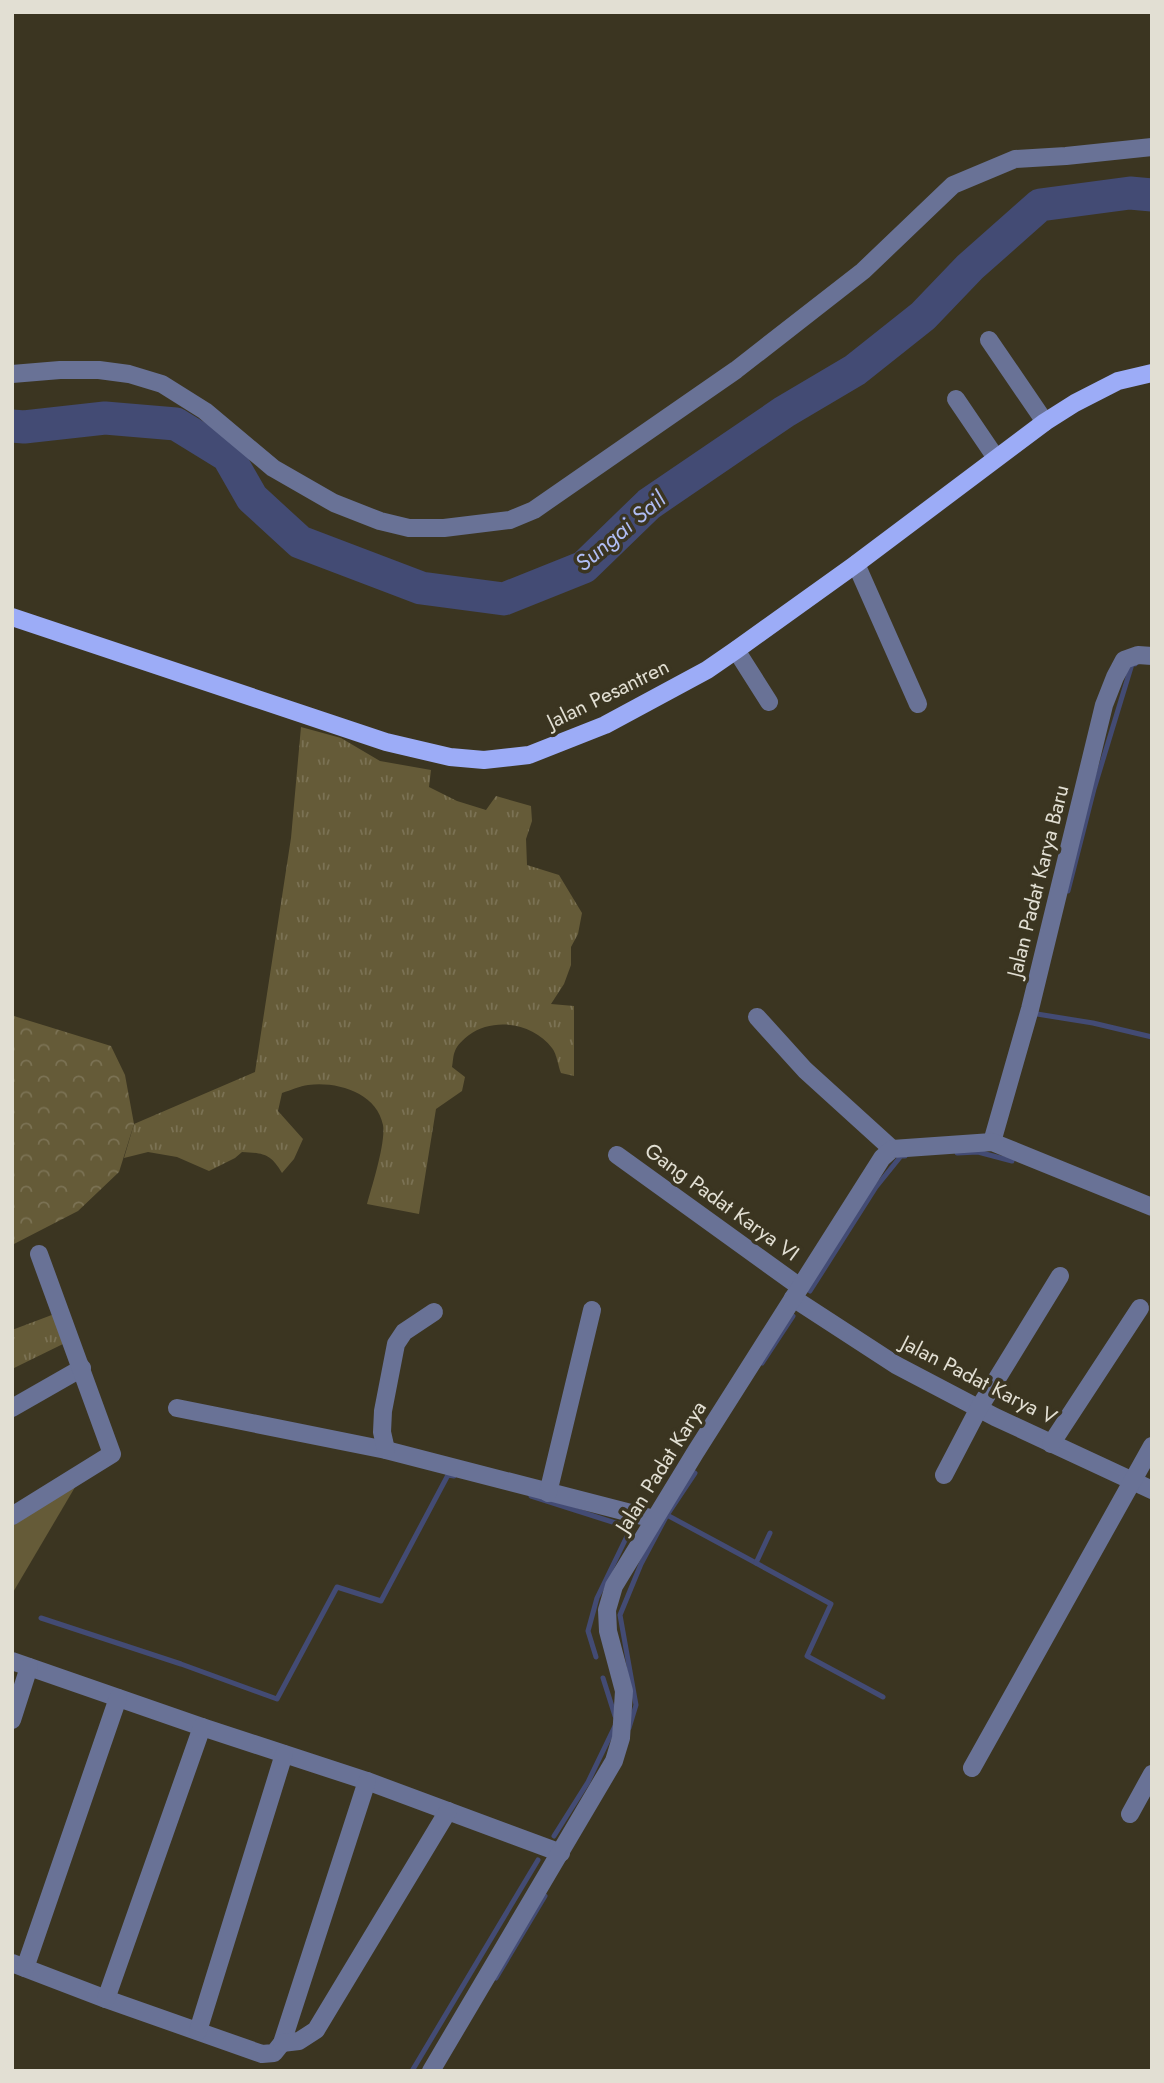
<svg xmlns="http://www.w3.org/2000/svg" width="1164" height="2083" font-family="Jost,sans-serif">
<defs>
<pattern id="grass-tufts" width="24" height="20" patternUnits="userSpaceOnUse" patternTransform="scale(1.75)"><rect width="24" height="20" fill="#655b38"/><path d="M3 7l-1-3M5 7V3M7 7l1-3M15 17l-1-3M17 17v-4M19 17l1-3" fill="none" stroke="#7b7254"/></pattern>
<pattern id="forest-crowns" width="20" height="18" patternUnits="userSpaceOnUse" patternTransform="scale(1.75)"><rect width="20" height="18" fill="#655b38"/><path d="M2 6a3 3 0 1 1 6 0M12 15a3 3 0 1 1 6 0" fill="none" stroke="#7b7254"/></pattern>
</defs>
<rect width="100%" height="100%" fill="#3b3521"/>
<g fill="url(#grass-tufts)">
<path d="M 301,727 L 341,738 L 380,761 L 431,770 L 429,787 L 457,801 L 486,810 L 496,796 L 531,806 L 532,821 L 526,839 L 527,865 L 559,875 L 582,913 L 578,934 L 571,947 L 571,965 L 564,984 L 551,1004 L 574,1006 L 574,1076 L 561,1073 C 558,1066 557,1054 552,1048 C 533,1023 494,1017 469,1035 C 464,1039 457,1045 455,1051 C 453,1055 453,1062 452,1067 L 465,1077 L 462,1091 L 436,1109 L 419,1214 L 367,1204 C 372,1186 386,1142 383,1125 C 377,1093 337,1081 308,1085 C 300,1086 291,1090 282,1093 L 278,1111 L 303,1139 L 294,1159 L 282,1173 C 271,1154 264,1153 242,1152 L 235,1158 L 209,1171 L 177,1157 L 148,1152 L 124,1158 L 134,1124 L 255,1072 L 291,838 Z"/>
<path d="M 57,1313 L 65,1343 L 12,1369 L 12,1330 Z"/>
</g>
<path fill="url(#forest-crowns)" d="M 12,1015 L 17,1017 L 111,1046 L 125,1075 L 134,1124 L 119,1172 L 78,1211 L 12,1245 Z"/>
<path fill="#655b38" d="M 81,1477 L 12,1594 L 12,1520 Z"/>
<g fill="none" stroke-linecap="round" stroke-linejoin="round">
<g stroke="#434b74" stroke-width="5">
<path d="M 1068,891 L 1094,789 L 1132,664 L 1135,664"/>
<path d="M 1037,1014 L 1093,1023 L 1152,1037"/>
<path d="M 957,1153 L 978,1152 L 1012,1161"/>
<path d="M 810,1291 L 876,1187 L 901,1156 L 905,1156"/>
<path d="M 762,1363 L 793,1316"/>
<path d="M 531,1496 L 631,1528 L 597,1598 L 588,1631 L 596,1657"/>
<path d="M 667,1515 L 756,1563 L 770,1533"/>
<path d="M 756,1563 L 831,1604 L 807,1656 L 883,1697"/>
<path d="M 41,1618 L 181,1664 L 277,1699 L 337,1587 L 381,1601 L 448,1475 L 454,1476"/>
<path d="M 603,1678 L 615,1716"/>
<path d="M 629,1728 L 636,1705 L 620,1615 L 641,1564 L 667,1515 L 695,1473"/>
<path d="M 554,1836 L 588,1782 L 615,1726"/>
<path d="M 496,1978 L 545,1896"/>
<path d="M 412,2071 L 538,1860"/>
</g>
<path stroke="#434b74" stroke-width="33" d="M 12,426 L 24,427 L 105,418 L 176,424 L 228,456 L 252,498 L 300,542 L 421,588 L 504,599 L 584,567 L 649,504 L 784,412 L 855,370 L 923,316 L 970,267 L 1040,205 L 1130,193 L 1152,195"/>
<g stroke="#697296" stroke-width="18">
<path d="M 989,340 L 1045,422"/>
<path d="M 12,374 L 60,370 L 99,370 L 129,374 L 162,384 L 205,411 L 273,468 L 334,503 L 380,521 L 409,528 L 444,528 L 510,520 L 534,510 L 736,370 L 863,271 L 953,185 L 1015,159 L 1066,156 L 1152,147"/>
<path d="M 956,399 L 996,458"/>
<path d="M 856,564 L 918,704"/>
<path d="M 736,650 L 769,702"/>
<path d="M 757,1017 L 805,1070 L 892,1149"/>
<path d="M 992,1142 L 1030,1009 L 1104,705 L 1115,677 L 1124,660 L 1138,655 L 1152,656"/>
<path d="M 617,1155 L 800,1287"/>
<path d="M 793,1298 L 896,1365 L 995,1417 L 1152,1490"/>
<path d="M 12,1408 L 82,1368"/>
<path d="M 177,1408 L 386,1450 L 654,1519"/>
<path d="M 1051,1444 L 1140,1308"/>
<path d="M 386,1450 L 382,1432 L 383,1411 L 396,1344 L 404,1332 L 434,1312"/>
<path d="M 944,1475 L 979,1408 L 1060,1276"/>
<path d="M 548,1493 L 592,1310"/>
<path d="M 12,1516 L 112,1454 L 39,1254"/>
<path d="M 12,1661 L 202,1727 L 367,1781 L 561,1853"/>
<path d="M 12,1720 L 29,1667"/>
<path d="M 972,1768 L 1152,1446"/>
<path d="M 1130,1814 L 1152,1774"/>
<path d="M 12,1963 L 106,1999 L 262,2054 L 274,2053 L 282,2043 L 367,1781"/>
<path d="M 25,1968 L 118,1698"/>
<path d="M 106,1999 L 202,1727"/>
<path d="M 198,2031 L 284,1754"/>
<path d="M 282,2043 L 299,2041 L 316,2030 L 448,1811"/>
<path d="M 431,2071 L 614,1761 L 621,1738 L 624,1691 L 608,1631 L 607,1610 L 614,1586 L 695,1453 L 882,1158 L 892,1149 L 992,1142 L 1152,1207"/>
</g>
<path stroke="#9cacf7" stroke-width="18" d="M 12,617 L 386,742 L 450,757 L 484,760 L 529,755 L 605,725 L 707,670 L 736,650 L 856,564 L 1045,422 L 1075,403 L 1118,381 L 1152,373"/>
</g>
<g text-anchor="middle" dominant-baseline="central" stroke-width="7" stroke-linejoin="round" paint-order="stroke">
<g font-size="21" fill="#e2dfd3" stroke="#3b3521">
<text transform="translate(608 694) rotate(-26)">Jalan Pesantren</text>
<text transform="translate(1038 881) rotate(-76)">Jalan Padat Karya Baru</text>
<text transform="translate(722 1202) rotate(36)">Gang Padat Karya VI</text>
<text transform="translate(979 1380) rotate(27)">Jalan Padat Karya V</text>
<text transform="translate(661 1467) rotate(-58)">Jalan Padat Karya</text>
</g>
<g font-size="23" font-style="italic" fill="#b0bdf4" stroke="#3b3521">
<text transform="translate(620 531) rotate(-40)">Sungai Sail</text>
</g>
</g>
<rect width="1164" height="2083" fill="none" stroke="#e2dfd3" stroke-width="28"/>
</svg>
